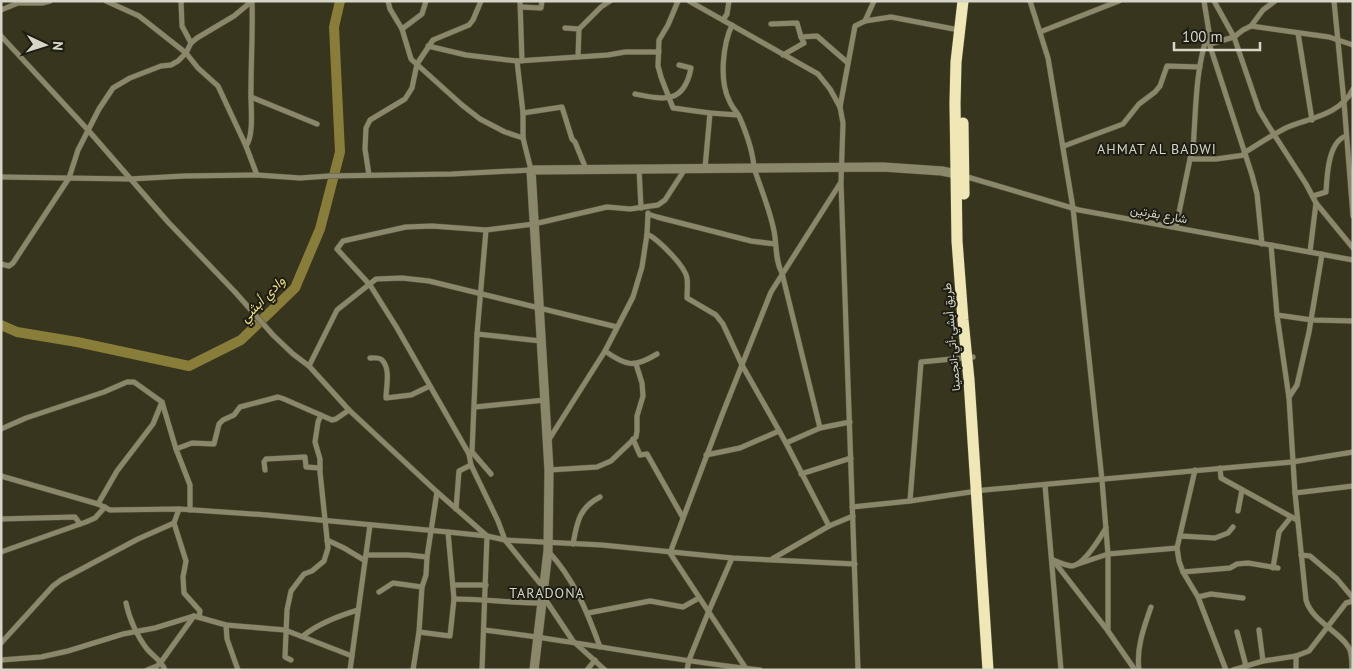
<svg xmlns="http://www.w3.org/2000/svg" width="1354" height="671" font-family="'PT Sans',Vazirmatn,sans-serif">
<rect width="100%" height="100%" fill="#38351f"/>
<g fill="none" stroke-linecap="round" stroke-linejoin="round">
<path stroke="#887e3a" stroke-width="10" d="M 1,325 L 17,332 L 77,342 L 189,366 L 241,340 L 295,288 L 320,229 L 340,152 L 334,27 L 340,1"/>
<defs>
<g id="minor">
<path d="M 106,1 L 139,16 L 186,53 L 198,68 L 218,86 L 246,146"/>
<path d="M 181,1 L 182,26 L 191,43"/>
<path d="M 252,1 C 253,30 251,59 251,88 C 250,102 255,134 246,146 L 257,175"/>
<path d="M 388,1 L 390,9 L 402,29 L 411,59 L 462,105 L 480,119 L 505,132 L 523,138"/>
<path d="M 520,1 L 522,61"/>
<path d="M 678,1 L 668,25 L 659,40 L 658,66 L 661,77 L 673,108 L 710,113 L 738,115"/>
<path d="M 689,1 L 818,74 L 830,89 L 840,107 L 843,123 L 841,182 L 771,292 L 722,415 L 670,553 L 747,670"/>
<path d="M 1030,1 L 1048,58 L 1073,208 L 1102,480 L 1108,554 L 1108,631"/>
<path d="M 1204,1 L 1209,32 L 1207,37 L 1252,175 L 1257,194 L 1262,244"/>
<path d="M 1214,1 L 1234,37 L 1259,110 L 1268,125 L 1306,184 L 1316,203 L 1353,248"/>
<path d="M 1334,1 L 1344,102 L 1353,216"/>
<path d="M 521,7 L 541,8 L 542,1"/>
<path d="M 1,10 L 18,3 L 42,3 L 50,1"/>
<path d="M 723,20 L 727,14 L 729,1"/>
<path d="M 865,21 L 891,17 L 959,30"/>
<path d="M 771,24 L 797,23 L 801,37"/>
<path d="M 732,25 C 723,44 719,80 729,100 C 731,106 736,111 739,116 C 746,132 753,151 754,168 C 761,189 770,210 774,231 C 777,245 775,261 782,273 L 820,428 L 850,422"/>
<path d="M 1251,26 L 1263,10 L 1275,1"/>
<path d="M 565,28 L 579,29"/>
<path d="M 402,29 L 422,14 L 426,1"/>
<path d="M 1040,32 L 1119,1"/>
<path d="M 1298,33 L 1312,120"/>
<path d="M 1,36 L 88,130 L 168,222 L 235,292 L 273,335 L 293,354 L 309,366 L 349,410 L 437,492 L 487,536 L 482,670"/>
<path d="M 1210,44 L 1234,37 L 1243,30 L 1251,26 L 1329,37 L 1353,45"/>
<path d="M 428,46 L 466,55 L 517,61 L 608,55 L 625,52 L 659,52"/>
<path d="M 783,55 L 804,43 L 801,37 L 817,36 L 848,63"/>
<path d="M 578,57 L 579,29 L 601,7 L 610,1"/>
<path d="M 635,94 C 665,100 684,104 691,68 L 679,65"/>
<path d="M 251,97 L 317,124"/>
<path d="M 840,107 L 855,26 L 865,21 L 874,1"/>
<path d="M 523,113 L 562,107 L 572,139 L 575,142 L 586,169"/>
<path d="M 1064,146 L 1123,124 L 1139,104 L 1155,92 L 1160,86 L 1167,66 L 1200,67"/>
<path d="M 1244,153 C 1257,145 1275,133 1288,127 C 1311,118 1341,114 1353,89"/>
<path d="M 1190,159 L 1216,159 L 1245,155"/>
<path d="M 639,168 L 641,208"/>
<path d="M 705,168 L 710,113"/>
<path d="M 369,175 L 365,149 L 366,128 L 370,120 L 405,99 L 412,88 L 417,64 L 433,40 L 469,25 L 473,20 L 481,1"/>
<path d="M 964,176 L 1079,210 L 1353,260"/>
<path d="M 1,177 L 130,179 L 184,176 L 257,175 L 300,178 L 329,176 L 452,174 L 531,170 L 523,138 L 523,113 L 517,61"/>
<path d="M 841,183 L 858,670"/>
<path d="M 1313,196 L 1326,192 C 1327,176 1328,142 1346,136"/>
<path d="M 648,213 L 648,214 L 657,217 L 751,241 L 775,244"/>
<path d="M 1176,227 L 1190,159 L 1193,149 C 1196,112 1195,72 1207,37"/>
<path d="M 647,234 C 658,239 685,266 687,278 C 688,284 687,292 687,298 L 716,315 L 723,324 L 742,365 L 786,443 L 829,526"/>
<path d="M 1271,245 L 1277,315 L 1289,398 L 1295,493 L 1306,600 C 1312,622 1343,633 1350,650 C 1352,656 1352,663 1352,670"/>
<path d="M 1310,252 L 1316,203"/>
<path d="M 1,264 L 9,266 L 13,263 L 69,178 L 78,150 L 99,109 L 113,88 L 130,78 L 161,66 L 171,65 L 178,61 L 186,53 L 191,43 L 197,38 L 234,16 L 252,1"/>
<path d="M 1277,315 L 1312,320 L 1353,321"/>
<path d="M 477,334 L 541,341"/>
<path d="M 605,351 C 626,366 634,368 657,354"/>
<path d="M 370,358 C 373,358 379,357 382,360 C 391,369 386,387 386,398 L 411,395 L 430,386"/>
<path d="M 309,366 L 337,310 L 376,279 L 402,278 L 429,281 L 617,327"/>
<path d="M 1289,397 L 1297,385 L 1309,332 L 1322,254"/>
<path d="M 475,407 L 545,400"/>
<path d="M 1,429 L 26,418 L 104,392 L 127,382 L 134,382 L 162,402 L 176,449 L 190,485 L 190,510"/>
<path d="M 633,439 L 640,455 L 647,454 L 682,516"/>
<path d="M 548,441 L 605,351 L 633,297 L 642,267 L 647,234 L 648,214"/>
<path d="M 786,443 L 820,428"/>
<path d="M 176,449 L 192,443 L 214,444 L 219,424 L 223,420 L 234,415 L 240,407 L 278,397 L 284,399 L 332,420 L 336,419 L 349,410"/>
<path d="M 472,452 L 491,474"/>
<path d="M 469,454 L 472,452 L 477,334 L 486,230"/>
<path d="M 706,455 L 740,448 L 779,431"/>
<path d="M 1220,468 L 1221,478 L 1297,520"/>
<path d="M 265,470 L 264,462 L 266,459 L 305,457 L 306,467 L 320,468"/>
<path d="M 549,470 L 597,467 L 611,461 L 636,437 L 637,431 L 637,416 L 643,396 L 642,383 L 636,364"/>
<path d="M 1195,470 L 1177,548 L 1179,561 L 1183,572 L 1198,597 L 1226,670"/>
<path d="M 801,474 L 851,458"/>
<path d="M 1,476 L 98,504 L 110,510 L 179,509 L 267,515 L 448,532 L 487,536 L 505,540 L 602,545 L 732,558 L 855,564"/>
<path d="M 1045,485 L 1061,670"/>
<path d="M 1295,493 L 1353,486"/>
<path d="M 910,501 L 921,362 L 973,357"/>
<path d="M 98,504 L 117,471 L 153,424 L 162,402"/>
<path d="M 852,507 L 910,501 L 984,490 L 1292,462 L 1353,452"/>
<path d="M 179,509 L 174,523 L 186,561 L 183,577 L 184,593 L 200,611 L 199,617"/>
<path d="M 456,509 L 459,471 L 471,465"/>
<path d="M 1238,511 L 1242,490"/>
<path d="M 1,519 L 75,517 L 80,524"/>
<path d="M 1180,536 L 1215,538 L 1228,533 L 1233,527"/>
<path d="M 327,540 L 344,548 L 364,560"/>
<path d="M 573,544 C 577,522 579,508 600,497"/>
<path d="M 548,551 C 574,579 587,611 600,647"/>
<path d="M 1,552 L 86,522 L 95,518 L 105,507"/>
<path d="M 366,555 L 408,555 L 427,557"/>
<path d="M 1301,555 L 1310,556 L 1337,579 L 1353,598"/>
<path d="M 772,559 L 829,526 L 853,516"/>
<path d="M 1053,560 L 1108,631 L 1135,670"/>
<path d="M 1053,560 C 1058,562 1067,566 1072,566 C 1084,565 1100,538 1106,528"/>
<path d="M 1078,564 L 1108,554 L 1177,548"/>
<path d="M 1273,568 L 1279,532 L 1291,517"/>
<path d="M 1183,572 L 1230,568 L 1237,564 L 1248,563 L 1278,568"/>
<path d="M 453,585 L 486,585"/>
<path d="M 543,587 L 505,540 L 498,521 L 471,465 L 469,454 L 397,328 L 370,285 L 337,249 L 343,241 L 406,227 L 432,226 L 486,230 L 534,224 L 607,207 L 630,209 L 658,205 L 665,200 L 685,169"/>
<path d="M 379,592 L 393,583 L 422,587"/>
<path d="M 543,596 L 573,641 L 605,670"/>
<path d="M 1198,597 L 1211,594 L 1243,598"/>
<path d="M 454,599 C 484,599 512,603 542,603"/>
<path d="M 126,603 C 129,618 137,636 147,649 C 153,656 162,661 165,670"/>
<path d="M 588,613 L 650,601 L 683,607 L 699,598"/>
<path d="M 226,625 L 227,639 L 238,670"/>
<path d="M 484,630 C 576,641 667,660 760,670"/>
<path d="M 1259,630 L 1263,661"/>
<path d="M 419,632 L 450,636 L 454,599 L 448,532"/>
<path d="M 1237,632 L 1246,666"/>
<path d="M 303,636 C 319,623 338,616 358,610"/>
<path d="M 1,643 L 53,586 L 61,580 L 138,539 L 174,523"/>
<path d="M 1,660 L 41,657 L 68,651 L 123,634 L 155,628 L 194,616 L 226,625 L 285,630 L 352,656"/>
<path d="M 291,660 L 285,657 L 287,610 L 291,591 L 304,574 L 312,571 L 324,561 L 328,548 L 320,472 L 320,459 L 315,442 L 318,422 L 321,415"/>
<path d="M 147,670 L 157,666 L 161,662 L 194,616"/>
<path d="M 350,670 L 370,525"/>
<path d="M 413,670 L 419,632 L 422,587 L 426,575 L 427,557 L 437,492"/>
<path d="M 587,670 L 595,660"/>
<path d="M 687,670 L 689,660 L 708,613 L 732,558"/>
<path d="M 1139,670 C 1136,648 1144,627 1151,607"/>
<path d="M 1233,670 L 1263,661 L 1296,656 L 1309,651 L 1346,603 L 1353,601"/>
<path d="M 1296,670 L 1296,656"/>
</g>
<path id="tertiary" d="M 534,670 L 548,551 L 549,470 L 531,170 L 883,167 L 942,171 L 961,175"/>
<g id="trunk">
<path d="M 963,1 L 956,62 L 955,103 L 957,241 L 963,320 L 969,380 L 988,670"/>
<path d="M 963,123 L 964,194"/>
</g>
</defs>
<use href="#minor" stroke="#54523d" stroke-width="6"/>
<use href="#tertiary" stroke="#54523d" stroke-width="10"/>
<use href="#trunk" stroke="#54523d" stroke-width="12"/>
<use href="#minor" stroke="#8a876a" stroke-width="5"/>
<use href="#tertiary" stroke="#8a876a" stroke-width="9"/>
<use href="#trunk" stroke="#efe8b6" stroke-width="11"/>
</g>
<g text-anchor="middle" dominant-baseline="central" stroke-width="4" stroke-linejoin="round" paint-order="stroke">
<g font-size="12" fill="#d6d5c7" stroke="#1e1d13">
<text transform="translate(1159 214) rotate(10)">شارع بقرتين</text>
<text transform="translate(951 337) rotate(-95)">طريق أبشي-أتي-انجمينا</text>
</g>
<g font-size="14" letter-spacing="1" fill="#d6d5c7" stroke="#1e1d13">
<text x="1157" y="149">AHMAT AL BADWI</text>
<text x="547" y="593">TARADONA</text>
</g>
<g font-size="14" font-style="italic" fill="#eddf7d" stroke="#1e1d13">
<text transform="translate(262 299) rotate(-46)">وادي أبشي</text>
</g>
</g>
<rect width="1354" height="671" fill="none" stroke="#d6d5c7" stroke-width="5"/>
<g transform="translate(45 45) rotate(94)" stroke="#1e1d13" stroke-width="4" paint-order="stroke">
<path d="M0-4L9 19L0 12L-9 19Z" fill="#d6d5c7"/>
<text y="-8" font-size="14" font-weight="bold" text-anchor="middle" fill="#d6d5c7">N</text>
</g>
<path d="M1174 42v8h86v-8" fill="none" stroke="#d6d5c7" stroke-width="2.5"/>
<text x="1182" y="42" font-size="15" fill="#d6d5c7" stroke="#1e1d13" stroke-width="4" paint-order="stroke">100 m</text>
</svg>
